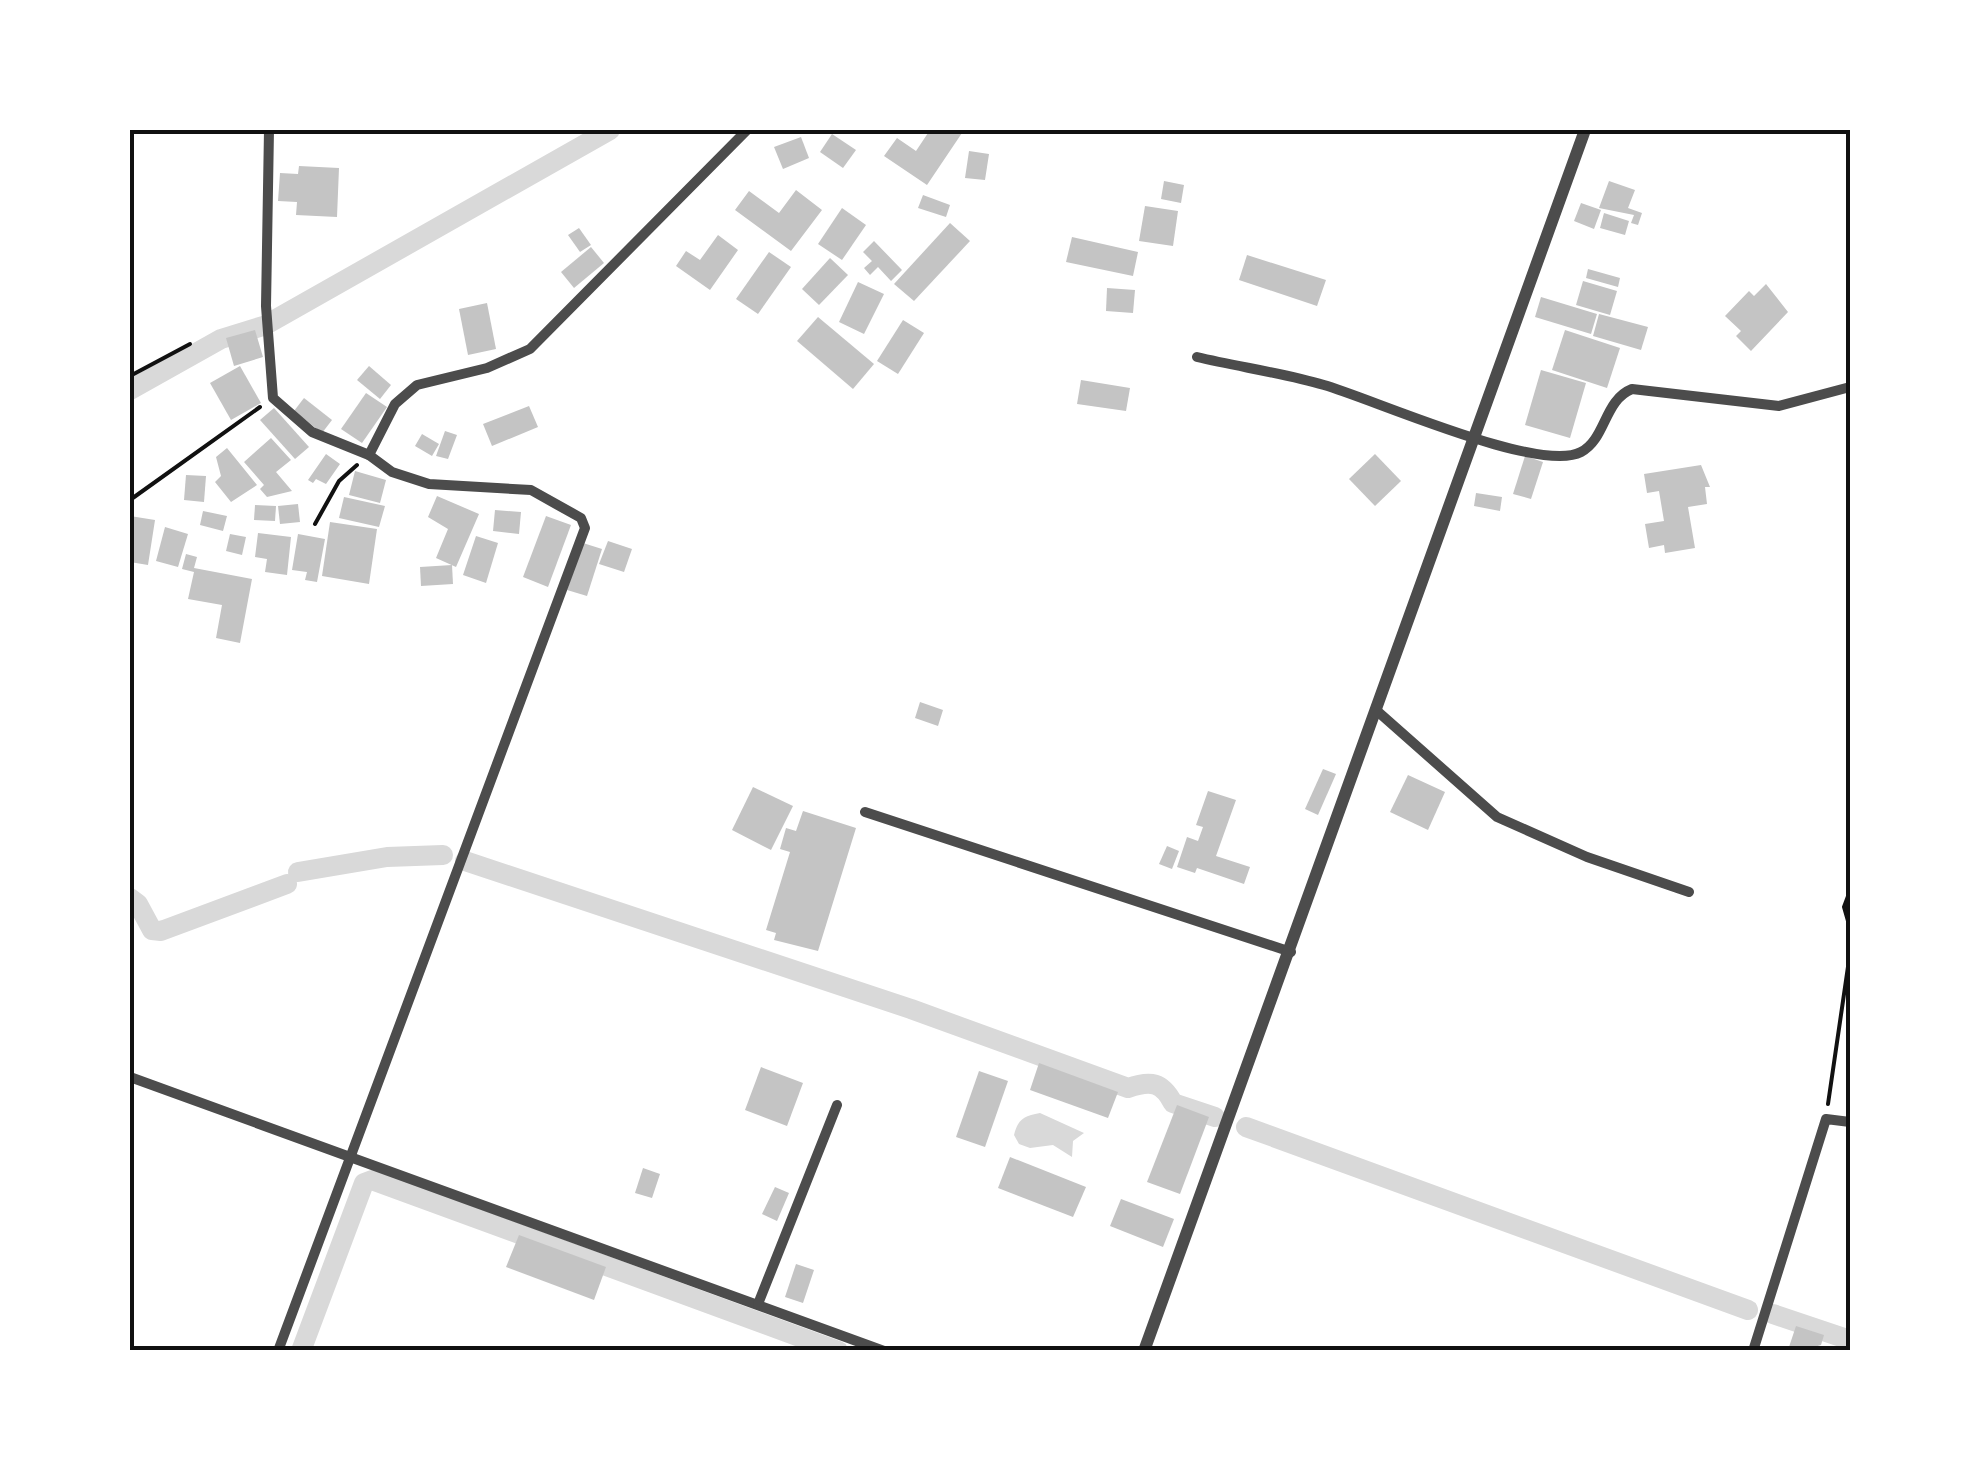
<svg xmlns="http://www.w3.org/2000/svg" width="1980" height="1481" font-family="'Space Grotesk',sans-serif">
<rect width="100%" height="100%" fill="#fff"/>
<path fill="#d9d9d9" d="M 1040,1113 L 1084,1133 L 1073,1141 L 1072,1157 L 1053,1145 L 1030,1148 L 1019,1144 L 1014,1135 C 1018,1119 1024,1116 1040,1113 Z"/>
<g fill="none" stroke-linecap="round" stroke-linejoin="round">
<g stroke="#d9d9d9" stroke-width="20">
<path d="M 269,323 L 610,130"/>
<path d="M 130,390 L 221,339 L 263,326"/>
<path d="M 465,861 L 911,1009 L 1128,1088 C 1151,1080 1162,1082 1173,1103 L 1215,1117"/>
<path d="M 298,872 L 387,857 L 443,855"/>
<path d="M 130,898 L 138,904 L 152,930 L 161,931 L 287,884"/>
<path d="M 1246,1127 L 1748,1310"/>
<path d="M 1773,1314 L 1850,1340"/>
<path d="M 301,1351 L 364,1183 L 372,1180 L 838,1351"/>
</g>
</g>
<g fill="#c4c4c4">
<path d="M 930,130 L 964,130 L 927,185 L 884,156 L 897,138 L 916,151 Z"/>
<path d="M 832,134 L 856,150 L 843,168 L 820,152 Z"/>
<path d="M 801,137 L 809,158 L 783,169 L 774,147 Z"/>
<path d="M 969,151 L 989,154 L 985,180 L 965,178 Z"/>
<path d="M 299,166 L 339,168 L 337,217 L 296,215 L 297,202 L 278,201 L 280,173 L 298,174 Z"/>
<path d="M 1164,181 L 1184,185 L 1181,203 L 1161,199 Z"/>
<path d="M 1609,181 L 1635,190 L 1628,208 L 1642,213 L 1638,225 L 1631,223 L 1634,215 L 1599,208 Z"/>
<path d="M 796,190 L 822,210 L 791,251 L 735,210 L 749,191 L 779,213 Z"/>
<path d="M 923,195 L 950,205 L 946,217 L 918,208 Z"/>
<path d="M 1581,203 L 1601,210 L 1594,229 L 1574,221 Z"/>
<path d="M 1145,206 L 1178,211 L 1173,246 L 1139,241 Z"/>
<path d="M 842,208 L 866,225 L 842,260 L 818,244 Z"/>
<path d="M 1604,213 L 1629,221 L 1625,235 L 1600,228 Z"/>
<path d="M 950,223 L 970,241 L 914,301 L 894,284 Z"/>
<path d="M 579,228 L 591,245 L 580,252 L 568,235 Z"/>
<path d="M 718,235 L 738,250 L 710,290 L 676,266 L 686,251 L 700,260 Z"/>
<path d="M 1072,237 L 1138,252 L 1133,276 L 1066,262 Z"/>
<path d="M 874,241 L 902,270 L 891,281 L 878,267 L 870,275 L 864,268 L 872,261 L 863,252 Z"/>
<path d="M 591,247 L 604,263 L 574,288 L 561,272 Z"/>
<path d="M 769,252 L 791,267 L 758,314 L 736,299 Z"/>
<path d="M 1247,255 L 1326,280 L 1317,306 L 1239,280 Z"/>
<path d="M 830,258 L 848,275 L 819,305 L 802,289 Z"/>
<path d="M 1588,269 L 1620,278 L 1618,287 L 1586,278 Z"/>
<path d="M 1583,281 L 1617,291 L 1610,315 L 1576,305 Z"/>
<path d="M 858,282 L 884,294 L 864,334 L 839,322 Z"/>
<path d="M 1766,284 L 1788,312 L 1751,351 L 1736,336 L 1741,331 L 1725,316 L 1749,291 L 1754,296 Z"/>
<path d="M 1107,288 L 1135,290 L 1133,313 L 1106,311 Z"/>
<path d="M 1541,297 L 1597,314 L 1591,334 L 1535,317 Z"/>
<path d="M 487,303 L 496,349 L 468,355 L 459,309 Z"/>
<path d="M 1599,314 L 1648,327 L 1641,350 L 1593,336 Z"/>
<path d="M 818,317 L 874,364 L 853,389 L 797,341 Z"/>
<path d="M 903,320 L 924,333 L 898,374 L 877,361 Z"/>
<path d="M 255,330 L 263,357 L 234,366 L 226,338 Z"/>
<path d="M 1565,330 L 1620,348 L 1607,388 L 1552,370 Z"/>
<path d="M 240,366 L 261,403 L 231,420 L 210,383 Z"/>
<path d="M 369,366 L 391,385 L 380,399 L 357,380 Z"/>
<path d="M 1541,370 L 1586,383 L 1570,438 L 1525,425 Z"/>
<path d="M 1081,380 L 1130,388 L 1126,411 L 1077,404 Z"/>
<path d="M 366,393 L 387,407 L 362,443 L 341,429 Z"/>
<path d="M 304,398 L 332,420 L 322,433 L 294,411 Z"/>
<path d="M 529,406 L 538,427 L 492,446 L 483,424 Z"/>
<path d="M 274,408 L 309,447 L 295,459 L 260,420 Z"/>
<path d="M 445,431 L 457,435 L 448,459 L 436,456 Z"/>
<path d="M 422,434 L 439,444 L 432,456 L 415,446 Z"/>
<path d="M 271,438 L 291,460 L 276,472 L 292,491 L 267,497 L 260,489 L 264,485 L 244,462 Z"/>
<path d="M 227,448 L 257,485 L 231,502 L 215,482 L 221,476 L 216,457 Z"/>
<path d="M 326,454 L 340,464 L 326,484 L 316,479 L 313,483 L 308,480 Z"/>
<path d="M 1375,454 L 1401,481 L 1375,506 L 1349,479 Z"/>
<path d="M 1525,456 L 1543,462 L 1531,499 L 1513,494 Z"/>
<path d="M 1701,465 L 1710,487 L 1705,487 L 1707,504 L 1688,507 L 1695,548 L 1665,553 L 1664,545 L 1649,548 L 1645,524 L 1664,521 L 1659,491 L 1647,493 L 1644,474 Z"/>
<path d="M 355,471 L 386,480 L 380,503 L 349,495 Z"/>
<path d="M 186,475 L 206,476 L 204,502 L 184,500 Z"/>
<path d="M 1476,493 L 1502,497 L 1500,511 L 1474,506 Z"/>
<path d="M 437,496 L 479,514 L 456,567 L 436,558 L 448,529 L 428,517 Z"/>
<path d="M 344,497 L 385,506 L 379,527 L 339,518 Z"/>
<path d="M 298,504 L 300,522 L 280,524 L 278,506 Z"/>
<path d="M 255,505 L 276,506 L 275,521 L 254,520 Z"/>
<path d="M 495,510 L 521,512 L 519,534 L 493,531 Z"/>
<path d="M 203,511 L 227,516 L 223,531 L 200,525 Z"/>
<path d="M 130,516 L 155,520 L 148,565 L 130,562 Z"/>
<path d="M 546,516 L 571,525 L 548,587 L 523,577 Z"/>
<path d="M 330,522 L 377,529 L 369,584 L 322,576 Z"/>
<path d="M 165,527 L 188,534 L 178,567 L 156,561 Z"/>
<path d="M 258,533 L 291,537 L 287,575 L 265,572 L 267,559 L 255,557 Z"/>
<path d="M 230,534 L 246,537 L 242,555 L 226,551 Z"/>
<path d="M 298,534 L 325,539 L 317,582 L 305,580 L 307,572 L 292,570 Z"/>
<path d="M 476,536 L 498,543 L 486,583 L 463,575 Z"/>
<path d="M 608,541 L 632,549 L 624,572 L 599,564 Z"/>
<path d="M 583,543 L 602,549 L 587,596 L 567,590 Z"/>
<path d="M 186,554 L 197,557 L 194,568 L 252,579 L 240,643 L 216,638 L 222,605 L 188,599 L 194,572 L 182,569 Z"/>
<path d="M 452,565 L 453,584 L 421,586 L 420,567 Z"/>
<path d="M 920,702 L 943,710 L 938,726 L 915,718 Z"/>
<path d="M 1323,769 L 1336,774 L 1318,815 L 1305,809 Z"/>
<path d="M 1408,775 L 1445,792 L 1428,830 L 1390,812 Z"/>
<path d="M 753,787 L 793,806 L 771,850 L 732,830 Z"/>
<path d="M 1208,791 L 1236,800 L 1216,856 L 1250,867 L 1244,884 L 1197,868 L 1195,873 L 1177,867 L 1187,837 L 1198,841 L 1203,827 L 1196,825 Z"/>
<path d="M 803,811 L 856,828 L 818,951 L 774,940 L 776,933 L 766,930 L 790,852 L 780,849 L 786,828 L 796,831 Z"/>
<path d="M 1167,846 L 1179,851 L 1172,869 L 1159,864 Z"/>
<path d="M 1039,1063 L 1118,1092 L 1108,1118 L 1030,1090 Z"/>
<path d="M 761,1067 L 803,1083 L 787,1126 L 745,1110 Z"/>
<path d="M 979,1071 L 1008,1081 L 985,1147 L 956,1137 Z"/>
<path d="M 1177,1105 L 1209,1117 L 1180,1194 L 1147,1182 Z"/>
<path d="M 1010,1157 L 1086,1187 L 1073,1217 L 998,1188 Z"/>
<path d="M 643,1168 L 660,1174 L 652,1198 L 635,1193 Z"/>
<path d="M 775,1187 L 789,1193 L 777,1221 L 762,1214 Z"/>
<path d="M 1121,1199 L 1174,1219 L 1163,1247 L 1110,1226 Z"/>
<path d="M 519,1235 L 606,1267 L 594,1300 L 506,1267 Z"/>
<path d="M 796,1264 L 814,1270 L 803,1303 L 785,1297 Z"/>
<path d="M 1796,1326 L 1824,1335 L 1821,1345 L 1801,1351 L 1789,1347 Z"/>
</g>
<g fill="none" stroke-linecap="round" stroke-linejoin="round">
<g stroke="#111" stroke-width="4">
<path d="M 130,376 L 190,344"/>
<path d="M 130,500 L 260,407"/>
<path d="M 315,524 L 339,481 L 357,465"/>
<path d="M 1850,891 L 1844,907 L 1850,928"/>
<path d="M 1828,1104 L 1850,953"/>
</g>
<g stroke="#4c4c4c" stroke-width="10">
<path d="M 269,130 L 266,306 L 273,398 L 312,432 L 369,455 L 392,472 L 429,484 L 531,490 L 581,518 L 585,528 L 278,1351"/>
<path d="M 1197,357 C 1239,367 1283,373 1324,385 C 1373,399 1539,474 1581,452 C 1606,439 1604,400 1632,389 L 1779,406 L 1850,387"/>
<path d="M 369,455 L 395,404 L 417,385 L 487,368 L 530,349 L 747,130"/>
<path d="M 1376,710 L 1497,817 L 1587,857 L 1689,892"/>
<path d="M 865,812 L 1291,952"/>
<path d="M 130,1077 L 884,1351"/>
<path d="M 758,1304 L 837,1105"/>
<path d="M 1753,1351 L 1826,1119 L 1850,1122"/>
</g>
<path stroke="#4c4c4c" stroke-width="12" d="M 1144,1351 L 1585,130"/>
</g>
<rect width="1980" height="1481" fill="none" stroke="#ffffff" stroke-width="265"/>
<rect x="132" y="132" width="1716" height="1216" fill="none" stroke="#111" stroke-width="4"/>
</svg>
